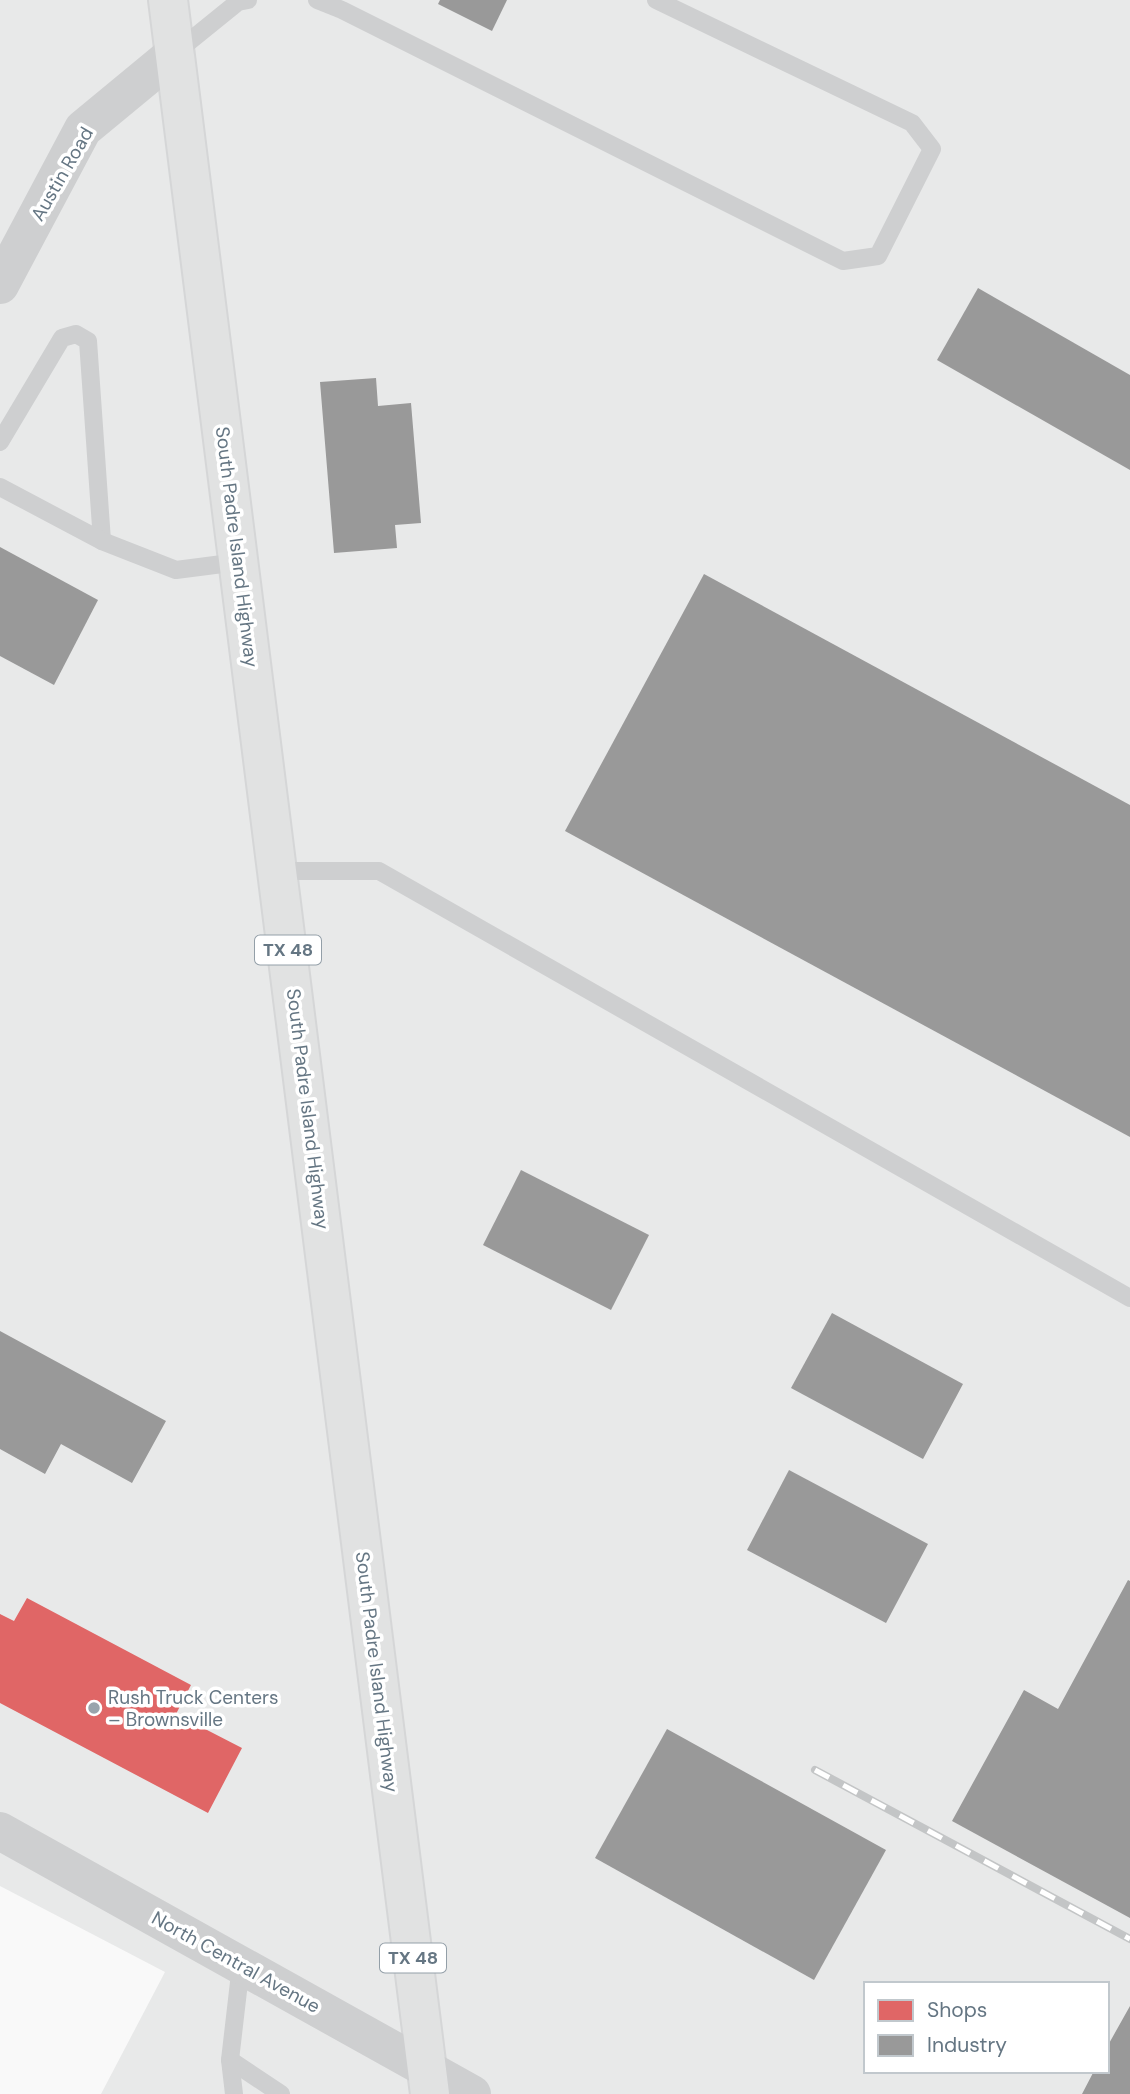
<svg xmlns="http://www.w3.org/2000/svg" width="1130" height="2094" font-family="'DM Sans',sans-serif">
<rect width="100%" height="100%" fill="#f9f9f9"/>
<path fill="#e8e9e9" fill-rule="evenodd" d="M 0,0 L 1130,0 L 1130,2094 L 101,2094 L 165,1972 L 0,1886 ZM 866,1984 L 1107,1984 L 1107,2071 L 866,2071 Z"/>
<path fill="#e06666" d="M 27,1598 L 191,1685 L 176,1714 L 242,1748 L 208,1813 L 0,1703 L 0,1614 L 14,1621 Z"/>
<g fill="#999">
<path d="M 440,0 L 507,0 L 492,31 L 438,4 Z"/>
<path d="M 978,288 L 1130,375 L 1130,470 L 937,360 Z"/>
<path d="M 376,378 L 378,406 L 411,403 L 421,523 L 395,525 L 397,548 L 334,553 L 320,382 Z"/>
<path d="M 0,547 L 98,600 L 54,685 L 0,656 Z"/>
<path d="M 704,574 L 1130,805 L 1130,1137 L 565,831 Z"/>
<path d="M 521,1170 L 649,1235 L 611,1310 L 483,1245 Z"/>
<path d="M 832,1313 L 963,1384 L 923,1459 L 791,1388 Z"/>
<path d="M 0,1331 L 166,1421 L 132,1483 L 61,1444 L 45,1474 L 0,1449 Z"/>
<path d="M 789,1470 L 928,1544 L 886,1623 L 747,1550 Z"/>
<path d="M 1128,1580 L 1130,1581 L 1130,1918 L 952,1821 L 1024,1690 L 1058,1709 Z"/>
<path d="M 667,1729 L 886,1850 L 814,1980 L 595,1858 Z"/>
<path d="M 1130,2006 L 1130,2094 L 1082,2094 L 1094,2071 L 1107,2071 L 1107,2047 Z"/>
</g>
<g fill="none" stroke-linecap="round" stroke-linejoin="round">
<defs>
<path id="primary" d="M 168,0 L 430,2094"/>
</defs>
<use href="#primary" stroke="#d5d6d7" stroke-width="42"/>
<g stroke="#cecfd0" stroke-width="18">
<path d="M 317,0 L 342,10 L 843,261 L 878,256 L 932,149 L 912,123 L 656,0"/>
<path d="M 175,53 L 238,2 L 248,0"/>
<path d="M 0,442 L 62,338 L 76,334 L 88,341 L 102,541"/>
<path d="M 0,487 L 102,541 L 176,570 L 238,562"/>
<path d="M 278,871 L 379,871 L 1130,1298"/>
<path d="M 230,2060 L 281,2094"/>
<path d="M 234,2094 L 230,2060 L 241,1965"/>
</g>
<g stroke="#cecfd0" stroke-width="38">
<path d="M 0,285 L 83,129 L 175,53"/>
<path d="M 0,1831 L 472,2094"/>
</g>
<use href="#primary" stroke="#e1e2e2" stroke-width="38"/>
<defs>
<path id="rail" d="M 815,1770 L 1130,1939"/>
</defs>
<use href="#rail" stroke="#c3c5c6" stroke-width="8"/>
<use href="#rail" stroke="#fff" stroke-width="5" stroke-dasharray="16" stroke-linecap="butt"/>
</g>
<circle fill="#99a4ac" stroke="#fff" stroke-width="2.5" cx="94" cy="1708" r="7"/>
<g text-anchor="middle" dominant-baseline="central" stroke-width="7" stroke-linejoin="round" paint-order="stroke">
<g fill="#fff" stroke="#939fa8" stroke-width="2">
<rect x="255" y="935.5" width="66" height="29" rx="5"/>
<rect x="380" y="1943.5" width="66" height="29" rx="5"/>
</g>
<g font-size="18" font-weight="bold" fill="#657683">
<text x="288" y="950">TX 48</text>
<text x="413" y="1958">TX 48</text>
</g>
<g font-size="19" fill="#657683" stroke="#fff">
<text transform="translate(62 174) rotate(-60)">Austin Road</text>
<text transform="translate(237 547) rotate(83)">South Padre Island Highway</text>
<text transform="translate(308 1109) rotate(83)">South Padre Island Highway</text>
<text transform="translate(377 1672) rotate(83)">South Padre Island Highway</text>
<text transform="translate(236 1962) rotate(29)">North Central Avenue</text>
</g>
<g font-size="19" fill="#657683" stroke="#fff" text-anchor="start">
<text x="108" y="1697">Rush Truck Centers<tspan x="108" dy="22">– Brownsville</tspan></text>
</g>
</g>
<rect x="864" y="1982" width="245" height="91" fill="#ffffff" stroke="#c1c8cd" stroke-width="2"/>
<rect x="878" y="2000" width="35" height="21" fill="#e06666" stroke="#c1c8cd" stroke-width="2"/>
<text x="927" y="2017" font-size="21" fill="#657683">Shops</text>
<rect x="878" y="2035" width="35" height="21" fill="#999999" stroke="#c1c8cd" stroke-width="2"/>
<text x="927" y="2052" font-size="21" fill="#657683">Industry</text>
</svg>
